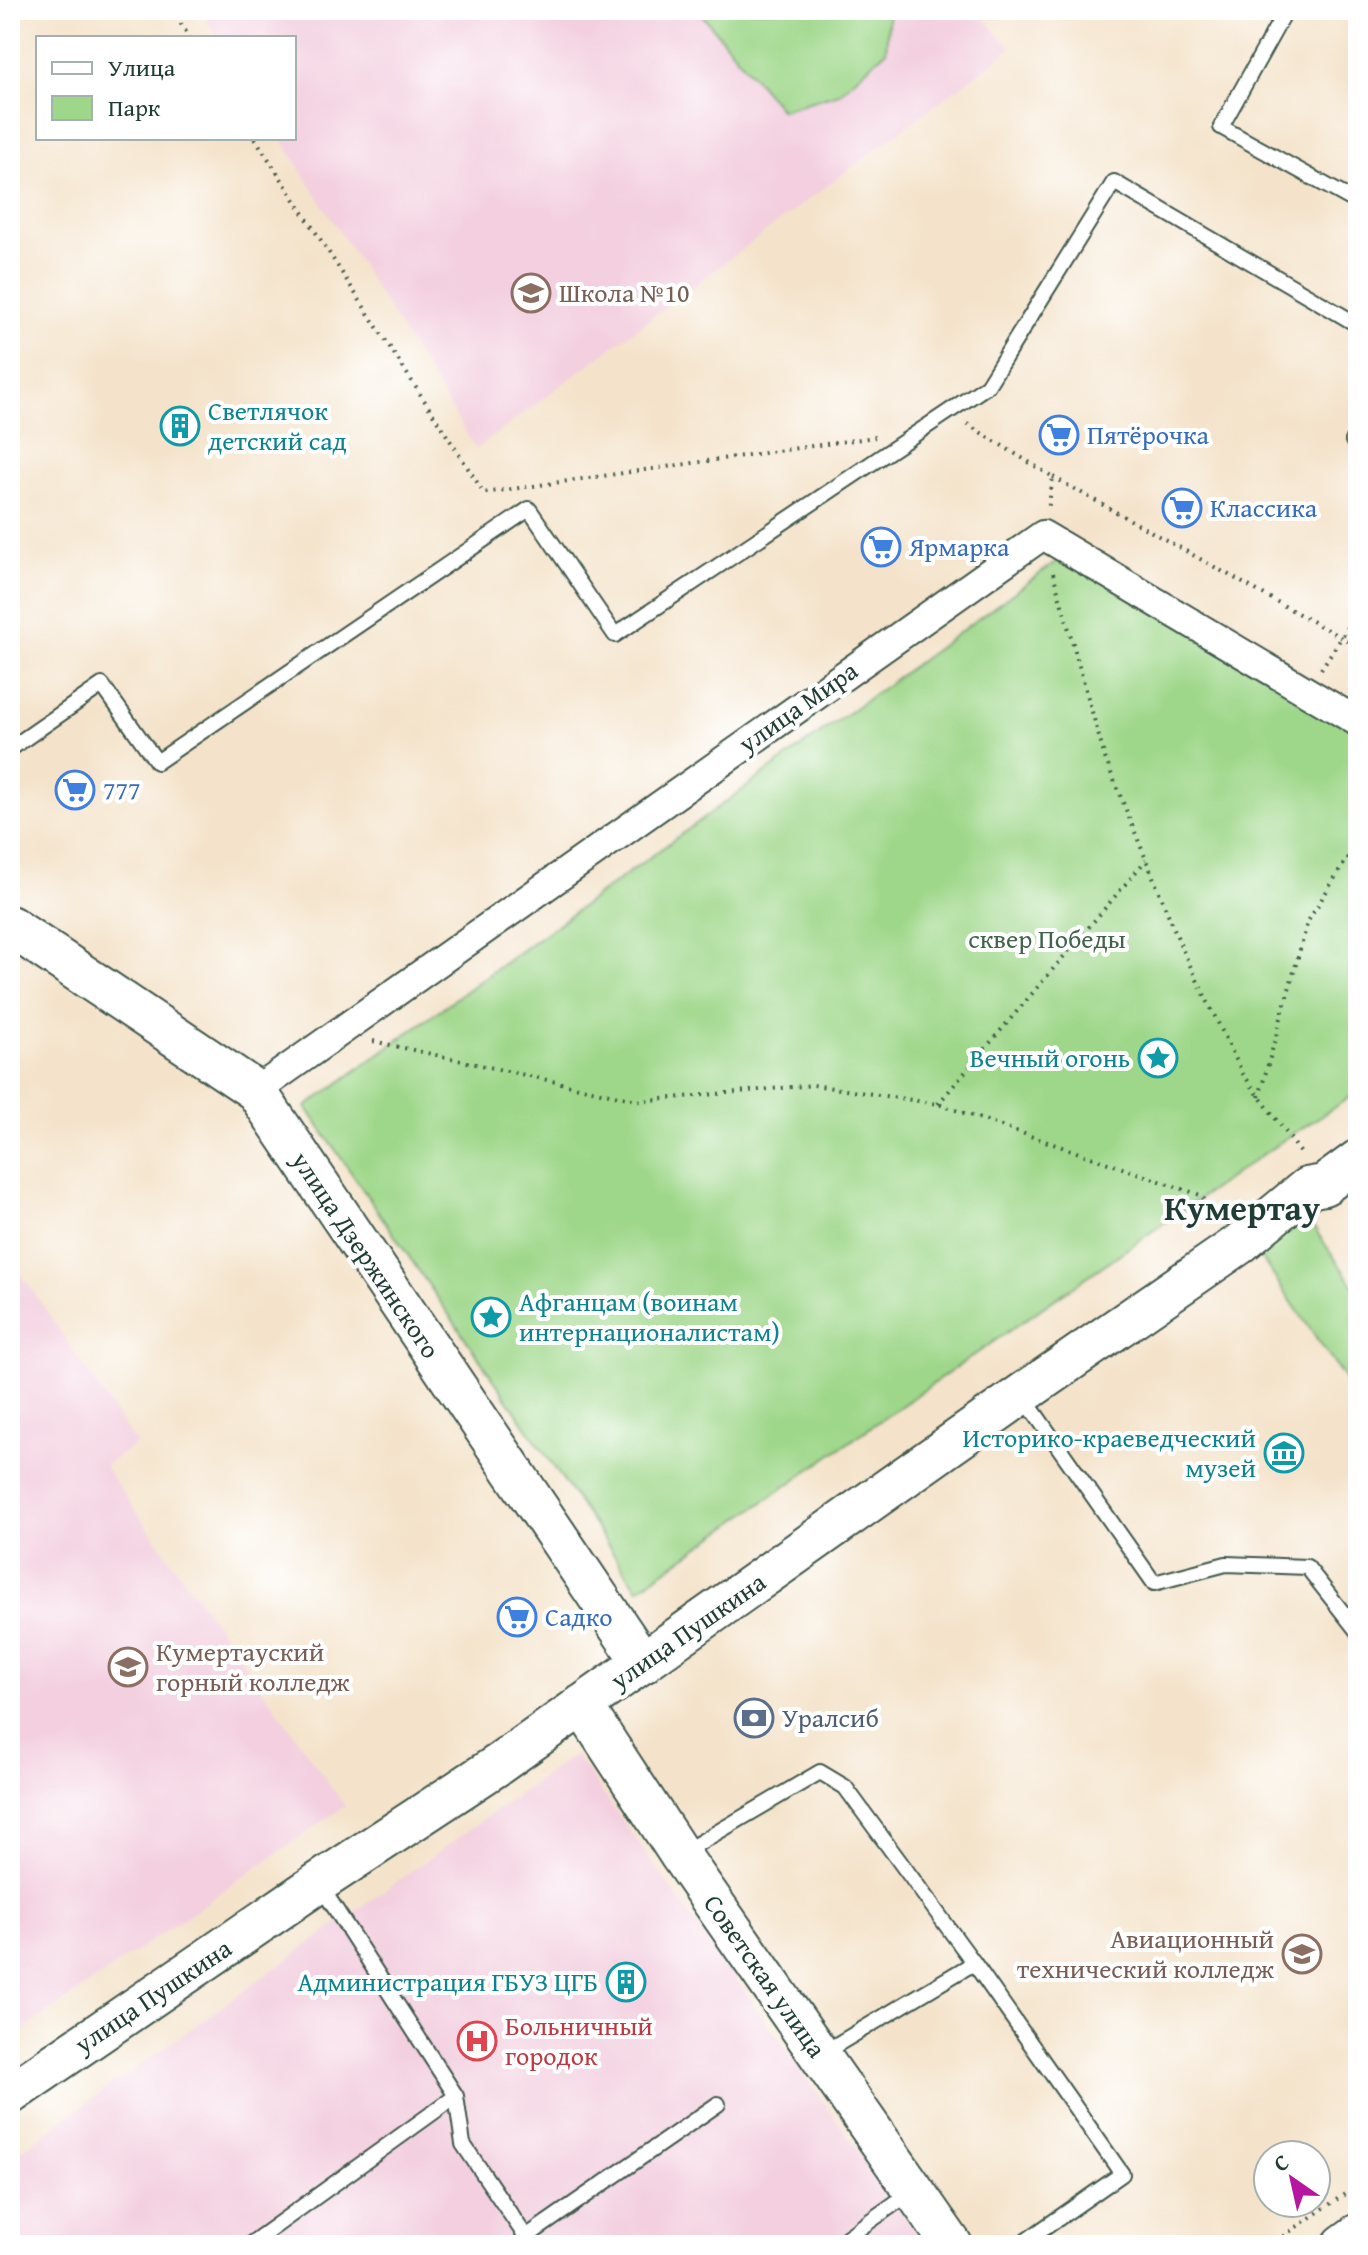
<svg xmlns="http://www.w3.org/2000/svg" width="1368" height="2255" viewBox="0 0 1368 2255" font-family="'Gentium Book Plus',serif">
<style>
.built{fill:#f3cfdf}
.green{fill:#9ed789;stroke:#5e8a5e;stroke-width:2}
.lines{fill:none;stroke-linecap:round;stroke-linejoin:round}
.lane-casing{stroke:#3f564a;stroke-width:18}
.street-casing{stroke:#3f564a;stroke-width:32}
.secondary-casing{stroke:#3f564a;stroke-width:44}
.path{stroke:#3f564a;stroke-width:4;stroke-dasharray:2 6;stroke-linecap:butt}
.lane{stroke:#fff;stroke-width:14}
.street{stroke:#fff;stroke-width:28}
.secondary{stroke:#fff;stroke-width:40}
.labels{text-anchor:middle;stroke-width:8;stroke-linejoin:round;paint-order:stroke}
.education-label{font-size:26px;fill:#785e54;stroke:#fff;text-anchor:start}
.culture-label{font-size:26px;fill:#0d838f;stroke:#fff;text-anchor:end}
.shop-label{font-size:26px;fill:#366cbe;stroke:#fff;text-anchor:start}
.street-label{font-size:26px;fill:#1f3d34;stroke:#fff}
.park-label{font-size:26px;fill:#3f6449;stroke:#fff}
.service-label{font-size:26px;fill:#4e5e75;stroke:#fff;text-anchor:start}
.health-label{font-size:26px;fill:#be3a42;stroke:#fff;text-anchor:start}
.district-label{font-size:34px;font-weight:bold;fill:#1f3d34;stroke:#fff}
</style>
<rect width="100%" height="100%" fill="#fff"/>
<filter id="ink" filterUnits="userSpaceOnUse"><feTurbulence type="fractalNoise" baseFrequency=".0125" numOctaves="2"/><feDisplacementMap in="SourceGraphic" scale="16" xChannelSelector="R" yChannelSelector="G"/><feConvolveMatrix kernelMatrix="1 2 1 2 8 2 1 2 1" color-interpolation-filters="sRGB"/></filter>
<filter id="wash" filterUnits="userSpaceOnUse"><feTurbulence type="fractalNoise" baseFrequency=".006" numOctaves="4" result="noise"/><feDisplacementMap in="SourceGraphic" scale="32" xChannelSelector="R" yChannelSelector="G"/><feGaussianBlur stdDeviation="1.8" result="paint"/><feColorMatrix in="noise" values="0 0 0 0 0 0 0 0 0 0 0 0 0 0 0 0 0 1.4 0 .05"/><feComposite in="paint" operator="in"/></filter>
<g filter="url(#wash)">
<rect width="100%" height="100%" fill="#f4e3ca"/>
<path class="built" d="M200 10H977L1011 48 476 449 281 138H294V38H218Z
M10 1257 136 1444 104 1466 345 1806 10 2039Z
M575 1754 926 2245H18L10 2234V2158Z"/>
<path class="green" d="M698 10H889L886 51 839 93 781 110Z
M1067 554 1358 726V1092L1285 1139 638 1589 306 1107Z
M1305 1215 1358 1292V1398L1255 1249Z"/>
</g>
<g filter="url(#ink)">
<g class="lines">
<defs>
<path id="lane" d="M1286 10 1221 127 1358 203
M1358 432 1353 441 1358 444
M10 749 102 685 157 762 529 509 615 635 987 386 1114 182 1358 325
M1022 1395 1154 1583 1226 1564 1307 1567 1358 1632
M682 1853 820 1772 845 1787 974 1963
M320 1885 456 2096 463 2144 526 2237 524 2245
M821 2054 974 1963 1122 2174 1020 2245
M526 2237 718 2104
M249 2245 456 2096
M836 2245 911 2192"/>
<path id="street" d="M256 1091 1043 535 1358 722"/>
<path id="secondary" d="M10 926 256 1091 643 1663
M582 1705 680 1855 952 2245
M10 2094 318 1883 499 1764 1022 1394 1238 1245 1307 1188 1324 1185 1358 1160
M1343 2245 1358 2234"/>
</defs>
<use href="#lane" class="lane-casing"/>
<use href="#street" class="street-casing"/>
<use href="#secondary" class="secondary-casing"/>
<path class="path" d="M172 10 190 38
M255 138 484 493 875 437
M967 424 1053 477 1048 510
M1053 477 1358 647
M1053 573 1105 758 1183 951 1243 1074 1303 1156
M1321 669 1358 612
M373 1041 641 1101 813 1085 938 1104 1203 1196 1210 1224
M1259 1097 1308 921 1358 841
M938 1104 1146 860
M1309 2203 1316 2213
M1270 2245 1358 2185"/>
<use href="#lane" class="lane"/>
<use href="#street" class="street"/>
<use href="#secondary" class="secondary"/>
</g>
</g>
<defs>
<symbol id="school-ring" viewBox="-11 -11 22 22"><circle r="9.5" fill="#fff" stroke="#8d6e63" stroke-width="1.5"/><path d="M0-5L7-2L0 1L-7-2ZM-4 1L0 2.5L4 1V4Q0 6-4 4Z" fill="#8d6e63"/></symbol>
<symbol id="building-ring" viewBox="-11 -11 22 22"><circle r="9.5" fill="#fff" stroke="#0f9aa8" stroke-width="1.5"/><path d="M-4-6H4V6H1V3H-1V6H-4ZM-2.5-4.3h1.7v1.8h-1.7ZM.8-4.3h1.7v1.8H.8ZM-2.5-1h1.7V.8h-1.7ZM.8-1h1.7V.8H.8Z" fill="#0f9aa8"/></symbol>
<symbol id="supermarket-ring" viewBox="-11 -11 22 22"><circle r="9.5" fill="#fff" stroke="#3f7fe0" stroke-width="1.5"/><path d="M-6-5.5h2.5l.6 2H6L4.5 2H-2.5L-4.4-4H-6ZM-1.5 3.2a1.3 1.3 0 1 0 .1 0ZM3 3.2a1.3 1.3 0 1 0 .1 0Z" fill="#3f7fe0"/></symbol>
<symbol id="sight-ring" viewBox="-11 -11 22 22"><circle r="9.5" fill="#fff" stroke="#0f9aa8" stroke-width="1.5"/><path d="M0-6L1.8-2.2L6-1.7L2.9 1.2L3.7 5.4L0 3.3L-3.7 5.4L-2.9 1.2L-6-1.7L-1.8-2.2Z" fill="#0f9aa8"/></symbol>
<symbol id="museum-ring" viewBox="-11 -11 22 22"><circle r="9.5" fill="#fff" stroke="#0f9aa8" stroke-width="1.5"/><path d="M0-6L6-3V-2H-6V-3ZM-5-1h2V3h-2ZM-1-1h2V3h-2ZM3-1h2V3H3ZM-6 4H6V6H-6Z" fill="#0f9aa8"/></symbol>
<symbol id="university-ring" viewBox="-11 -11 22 22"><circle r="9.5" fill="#fff" stroke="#8d6e63" stroke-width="1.5"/><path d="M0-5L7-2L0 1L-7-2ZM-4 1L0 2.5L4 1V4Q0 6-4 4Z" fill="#8d6e63"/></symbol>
<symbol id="bank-ring" viewBox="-11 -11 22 22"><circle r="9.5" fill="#fff" stroke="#5c6f8a" stroke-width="1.5"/><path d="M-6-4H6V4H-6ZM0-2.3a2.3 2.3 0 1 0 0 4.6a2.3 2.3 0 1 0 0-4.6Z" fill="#5c6f8a"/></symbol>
<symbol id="hospital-ring" viewBox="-11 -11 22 22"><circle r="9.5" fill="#fff" stroke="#e0444e" stroke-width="1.5"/><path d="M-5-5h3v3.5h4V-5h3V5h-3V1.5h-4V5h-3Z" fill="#e0444e"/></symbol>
</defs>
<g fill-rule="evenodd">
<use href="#school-ring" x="509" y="271" width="44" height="44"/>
<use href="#building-ring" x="158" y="404" width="44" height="44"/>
<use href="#supermarket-ring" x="1037" y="413" width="44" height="44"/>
<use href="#supermarket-ring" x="1160" y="486" width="44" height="44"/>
<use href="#supermarket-ring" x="859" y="525" width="44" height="44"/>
<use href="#supermarket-ring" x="53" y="768" width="44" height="44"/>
<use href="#sight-ring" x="1136" y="1036" width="44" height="44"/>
<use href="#sight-ring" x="469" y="1295" width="44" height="44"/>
<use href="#museum-ring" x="1262" y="1431" width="44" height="44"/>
<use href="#supermarket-ring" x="495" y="1595" width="44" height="44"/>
<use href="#university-ring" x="106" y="1645" width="44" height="44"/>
<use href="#bank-ring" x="732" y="1696" width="44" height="44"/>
<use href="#university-ring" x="1280" y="1932" width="44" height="44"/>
<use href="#building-ring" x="604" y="1960" width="44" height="44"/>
<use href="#hospital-ring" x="455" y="2019" width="44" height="44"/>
</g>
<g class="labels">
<g class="education-label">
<text x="559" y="302">Школа №10</text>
<text x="156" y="1661">Кумертауский<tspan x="156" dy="30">горный колледж</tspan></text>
<text x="1274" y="1948" text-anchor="end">Авиационный<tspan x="1274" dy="30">технический колледж</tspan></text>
</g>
<g class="culture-label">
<text x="208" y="420" text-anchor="start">Светлячок<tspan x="208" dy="30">детский сад</tspan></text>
<text x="1130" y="1067">Вечный огонь</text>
<text x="519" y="1311" text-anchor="start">Афганцам (воинам<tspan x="519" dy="30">интернационалистам)</tspan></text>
<text x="1256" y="1447">Историко-краеведческий<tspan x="1256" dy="30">музей</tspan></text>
<text x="598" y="1991">Администрация ГБУЗ ЦГБ</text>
</g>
<g class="shop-label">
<text x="1087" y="444">Пятёрочка</text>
<text x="1210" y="517">Классика</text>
<text x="909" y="556">Ярмарка</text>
<text x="103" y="799">777</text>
<text x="545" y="1626">Садко</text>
</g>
<g class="street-label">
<text transform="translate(798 707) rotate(-35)" y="9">улица Мира</text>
<text transform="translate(366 1255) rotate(56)" y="9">улица Дзержинского</text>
<text transform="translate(688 1631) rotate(-35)" y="9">улица Пушкина</text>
<text transform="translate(765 1976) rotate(55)" y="9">Советская улица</text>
<text transform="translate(153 1996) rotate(-34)" y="9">улица Пушкина</text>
</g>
<g class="park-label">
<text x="1047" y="948">сквер Победы</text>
</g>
<g class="service-label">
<text x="782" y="1727">Уралсиб</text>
</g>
<g class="health-label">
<text x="505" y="2035">Больничный<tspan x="505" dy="30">городок</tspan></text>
</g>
<g class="district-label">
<text x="1242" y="1220">Кумертау</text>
</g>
</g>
<rect width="1368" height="2255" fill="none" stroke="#fff" stroke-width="40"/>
<rect x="36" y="36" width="260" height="104" fill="#ffffff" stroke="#a5b1ae" stroke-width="2"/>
<rect x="52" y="62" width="40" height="12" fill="#ffffff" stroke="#a5b1ae" stroke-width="2"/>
<text x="108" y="76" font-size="24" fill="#1f3d34">Улица</text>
<rect x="52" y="96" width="40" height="24" fill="#9ed789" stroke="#a5b1ae" stroke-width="2"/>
<text x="108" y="116" font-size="24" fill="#1f3d34">Парк</text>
<g transform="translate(1292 2179) rotate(326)"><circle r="38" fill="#ffffff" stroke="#a5b1ae" stroke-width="2"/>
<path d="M0-6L14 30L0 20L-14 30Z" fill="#b5179e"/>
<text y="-12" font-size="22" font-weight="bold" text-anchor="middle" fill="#1f3d34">С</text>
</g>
</svg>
